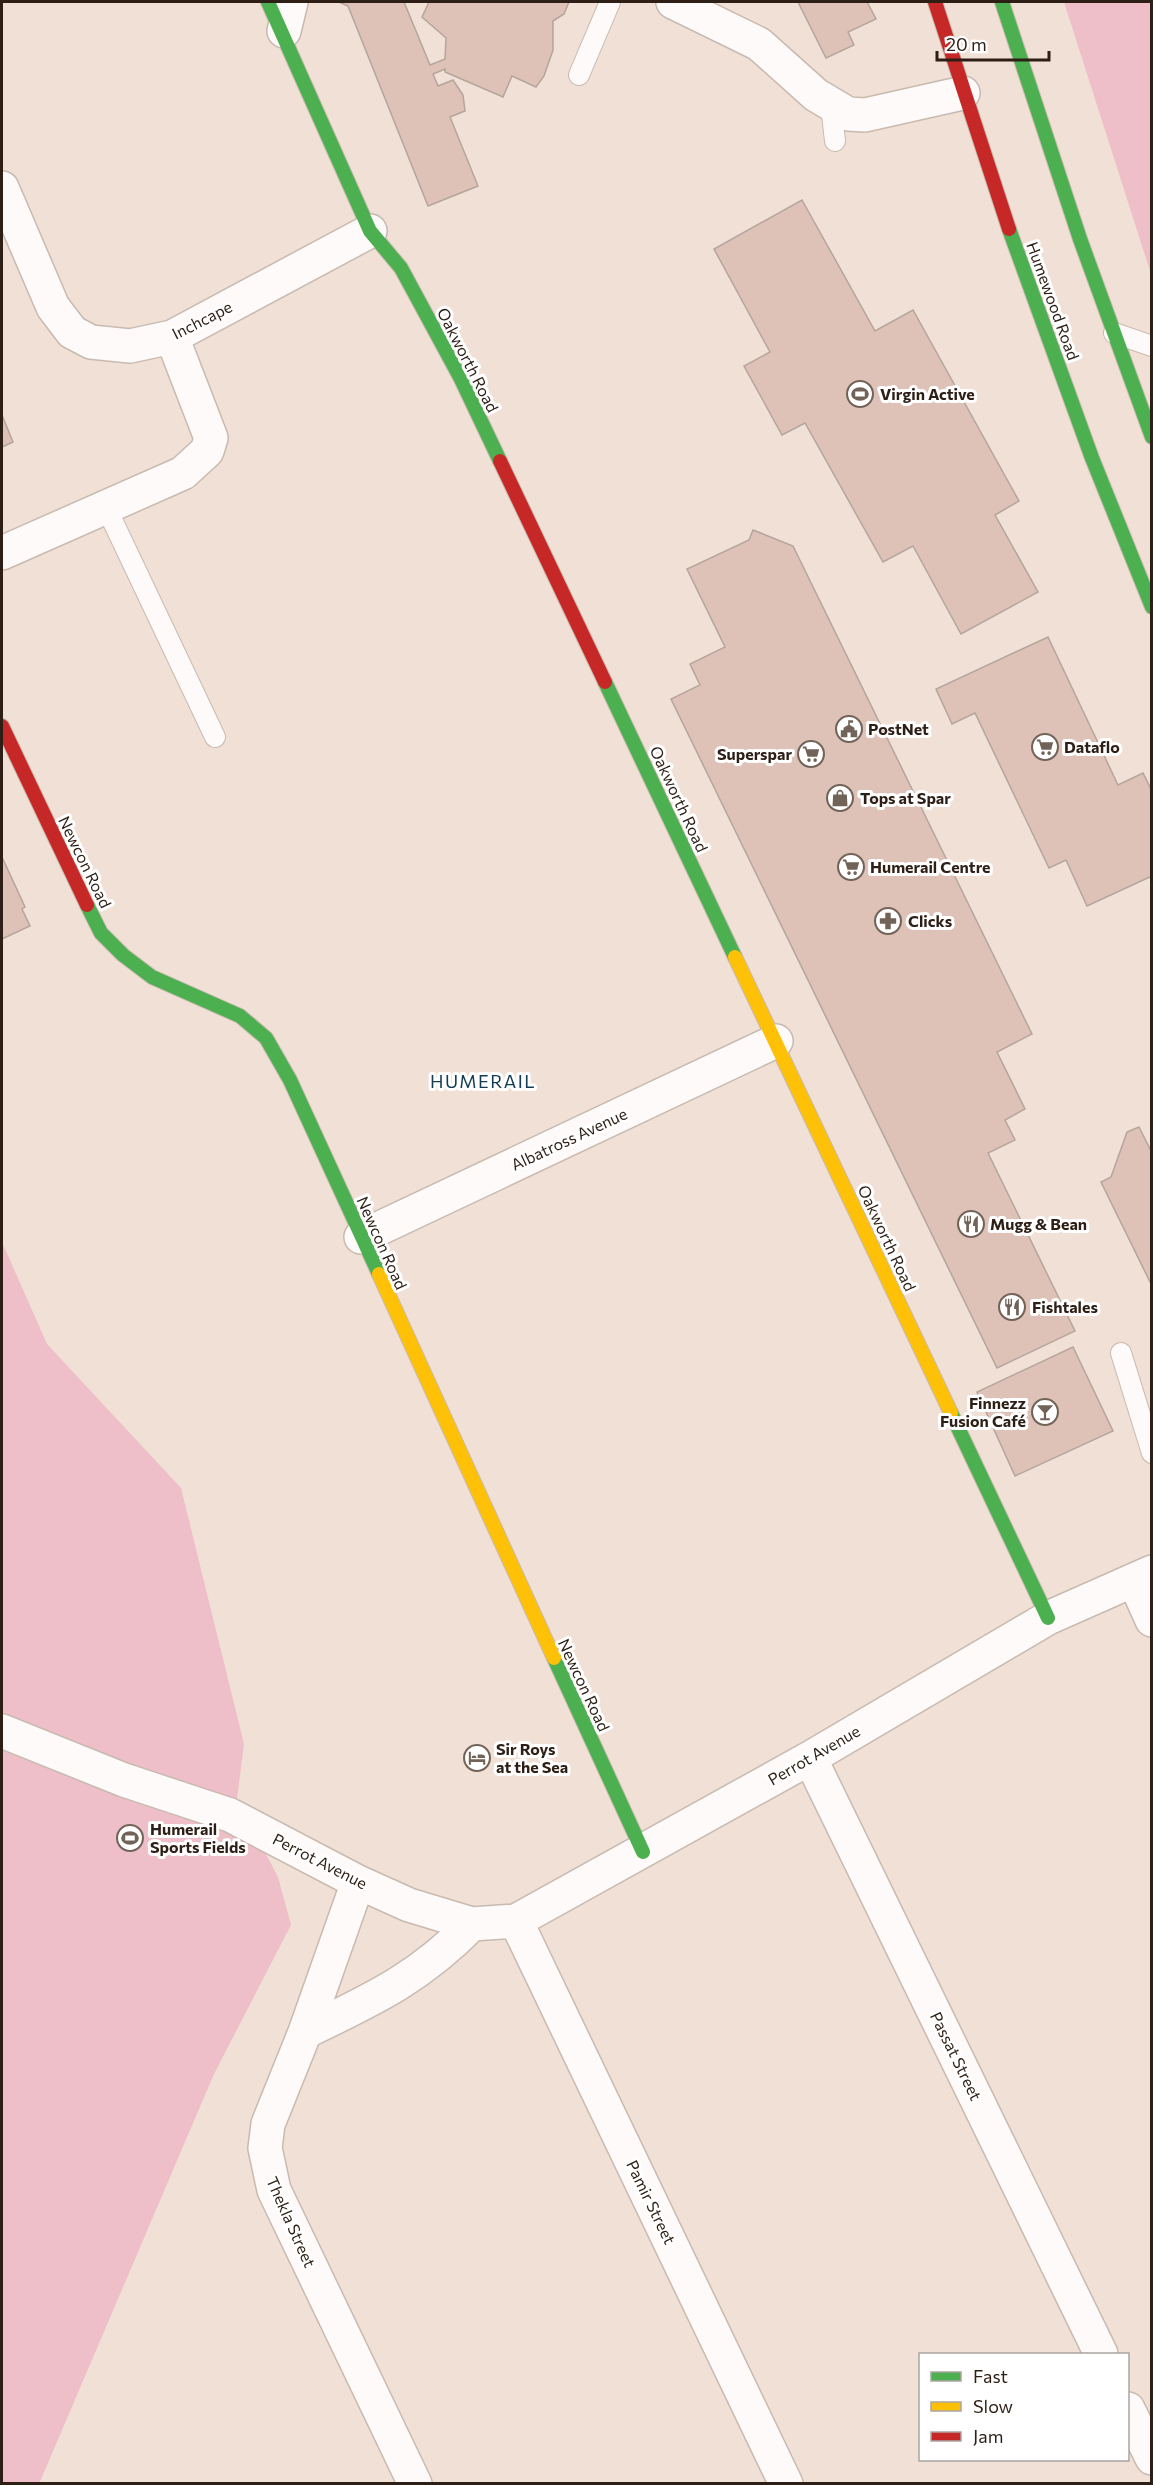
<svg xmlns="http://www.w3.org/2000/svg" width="1153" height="2485" viewBox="0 0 1153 2485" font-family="Commissioner,sans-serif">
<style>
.green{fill:#eebfc8}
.building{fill:#dec2b8;stroke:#b4a59d;stroke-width:1.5}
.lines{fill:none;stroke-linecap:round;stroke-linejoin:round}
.lane-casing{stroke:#c8bab0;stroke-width:22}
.street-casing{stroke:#c8bab0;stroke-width:36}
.fast-casing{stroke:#c8bab0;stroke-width:16}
.slow-casing{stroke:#c8bab0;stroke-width:16}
.jam-casing{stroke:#c8bab0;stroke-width:16}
.lane{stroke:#fdfaf9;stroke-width:20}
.street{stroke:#fdfaf9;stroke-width:33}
.fast{stroke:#4caf50;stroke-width:14}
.slow{stroke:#ffc107;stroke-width:14}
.jam{stroke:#c62828;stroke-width:14}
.labels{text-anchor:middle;stroke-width:6;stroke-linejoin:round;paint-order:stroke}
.street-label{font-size:16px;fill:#2d1f15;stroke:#fff}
.poi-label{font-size:16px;font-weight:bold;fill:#2d1f15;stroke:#fff;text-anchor:start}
.neighbourhood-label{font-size:18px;letter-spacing:1.5px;fill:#123c52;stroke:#fff}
</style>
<rect width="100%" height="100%" fill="#f1e0d5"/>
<path class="green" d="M1064 2H1151V274Z
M2 1242 47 1344 181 1488 244 1744 237 1799 278 1877 291 1925 214 2074 39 2484 2 2483Z"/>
<path class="building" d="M339 2H404L430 65 445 59 446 38 422 17 429 2H569L564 14 553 21V50L544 76 536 87 512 76 503 97 445 72V69L433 74 438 86 453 80 463 95 465 111 450 117 478 186 428 206 348 6Z
M798 2H867L876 19 848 32 854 45 826 58Z
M802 200 875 331 913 310 1019 501 995 515 1038 592 961 634 913 546 883 562 805 423 782 435 744 366 770 352 714 249Z
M2 415 13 442 2 447Z
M753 530 793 546 1032 1034 997 1052 1025 1109 1005 1120 1015 1140 988 1153 1075 1331 997 1368 671 699 700 685 690 664 725 647 687 569 749 540Z
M1048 637 1118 785 1143 773 1152 791V876L1087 906 1066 860 1049 868 975 713 952 724 936 689Z
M2 857 25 907 22 909 30 926 2 939Z
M1139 1127 1152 1153V1286L1101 1182 1111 1177 1127 1132Z
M1073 1347 1113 1431 1015 1476 977 1392Z"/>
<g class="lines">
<defs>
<path id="lane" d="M579 75 610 2
M831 106 835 141
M1114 333 1152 346
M106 507 215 737
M1121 1353 1152 1453"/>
<path id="street" d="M673 2 759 44 816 95 848 114 865 115 963 93
M284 31 291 2
M2 188 53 307 72 332 91 342 130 346 172 337 370 231
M2 553 183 473 207 451 211 438 172 337
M361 1237 776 1041
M1134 1580 1152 1620
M2 1731 124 1780 230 1815 358 1882 409 1905 472 1924 516 1921 810 1758 1048 1618 1152 1572
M810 1758 1101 2354
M358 1882 305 2032 268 2124 265 2148 274 2190 415 2484
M516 1921 786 2484
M305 2032C373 1999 418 1979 472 1924
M1128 2409 1152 2458"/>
<path id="fast" d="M268 2 370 231 401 268 461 379 500 461
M1002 2 1080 239 1152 437
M1009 229 1092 458 1152 607
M605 682 735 957
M87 905 101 933 123 955 152 977 240 1016 266 1038 290 1080 379 1274
M951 1413 1048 1618
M554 1658 643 1852"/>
<path id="slow" d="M735 957 951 1413
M379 1274 554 1658"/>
<path id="jam" d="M935 2 1009 229
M500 461 605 682
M2 726 87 905"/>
</defs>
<use href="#lane" class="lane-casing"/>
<use href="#street" class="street-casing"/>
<use href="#fast" class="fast-casing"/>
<use href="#slow" class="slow-casing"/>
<use href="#jam" class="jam-casing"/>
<use href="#lane" class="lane"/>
<use href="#street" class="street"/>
<use href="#fast" class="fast"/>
<use href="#slow" class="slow"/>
<use href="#jam" class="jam"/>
</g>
<defs>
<symbol id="stadium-ring" viewBox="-11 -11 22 22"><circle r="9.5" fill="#fff" stroke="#726358" stroke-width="1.5"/><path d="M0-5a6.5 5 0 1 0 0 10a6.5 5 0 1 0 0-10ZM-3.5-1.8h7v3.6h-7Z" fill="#726358"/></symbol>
<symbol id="civic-ring" viewBox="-11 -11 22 22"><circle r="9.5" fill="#fff" stroke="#726358" stroke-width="1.5"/><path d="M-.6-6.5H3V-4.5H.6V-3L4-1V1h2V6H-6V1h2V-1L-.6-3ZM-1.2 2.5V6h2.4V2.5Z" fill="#726358"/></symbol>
<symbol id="supermarket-ring" viewBox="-11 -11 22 22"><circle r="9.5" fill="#fff" stroke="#726358" stroke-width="1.5"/><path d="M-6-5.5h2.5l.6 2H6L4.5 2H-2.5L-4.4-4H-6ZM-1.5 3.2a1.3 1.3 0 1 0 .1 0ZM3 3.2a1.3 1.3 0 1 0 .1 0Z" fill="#726358"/></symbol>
<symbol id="shop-ring" viewBox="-11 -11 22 22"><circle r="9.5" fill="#fff" stroke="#726358" stroke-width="1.5"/><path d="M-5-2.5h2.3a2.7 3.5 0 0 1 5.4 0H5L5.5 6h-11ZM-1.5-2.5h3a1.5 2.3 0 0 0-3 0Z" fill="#726358"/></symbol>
<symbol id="pharmacy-ring" viewBox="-11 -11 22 22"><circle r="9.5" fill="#fff" stroke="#726358" stroke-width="1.5"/><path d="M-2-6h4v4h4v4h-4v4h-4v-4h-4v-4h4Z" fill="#726358"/></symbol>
<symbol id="restaurant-ring" viewBox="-11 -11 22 22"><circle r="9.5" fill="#fff" stroke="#726358" stroke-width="1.5"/><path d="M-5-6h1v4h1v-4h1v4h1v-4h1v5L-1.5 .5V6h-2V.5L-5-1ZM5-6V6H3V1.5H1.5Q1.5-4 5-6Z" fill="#726358"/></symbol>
<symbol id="bar-ring" viewBox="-11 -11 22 22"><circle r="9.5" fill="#fff" stroke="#726358" stroke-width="1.5"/><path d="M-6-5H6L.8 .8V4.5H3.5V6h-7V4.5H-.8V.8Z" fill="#726358"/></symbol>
<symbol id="hotel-ring" viewBox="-11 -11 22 22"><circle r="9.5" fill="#fff" stroke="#726358" stroke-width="1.5"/><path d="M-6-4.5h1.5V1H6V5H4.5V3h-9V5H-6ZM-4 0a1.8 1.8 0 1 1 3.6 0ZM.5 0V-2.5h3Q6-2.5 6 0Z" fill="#726358"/></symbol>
</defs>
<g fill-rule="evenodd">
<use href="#stadium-ring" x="845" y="379" width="30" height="30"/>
<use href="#civic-ring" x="834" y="714" width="30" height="30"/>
<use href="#supermarket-ring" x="1030" y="732" width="30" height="30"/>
<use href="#supermarket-ring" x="796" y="739" width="30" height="30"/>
<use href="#shop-ring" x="825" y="783" width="30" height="30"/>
<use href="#supermarket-ring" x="836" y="852" width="30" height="30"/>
<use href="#pharmacy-ring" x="873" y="906" width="30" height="30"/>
<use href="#restaurant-ring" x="956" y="1209" width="30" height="30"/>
<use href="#restaurant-ring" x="997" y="1292" width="30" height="30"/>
<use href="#bar-ring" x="1030" y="1397" width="30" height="30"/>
<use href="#hotel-ring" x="462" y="1743" width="30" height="30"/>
<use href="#stadium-ring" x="115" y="1823" width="30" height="30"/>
</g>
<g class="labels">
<g class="street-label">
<text transform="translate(1053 301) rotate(70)" y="6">Humewood Road</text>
<text transform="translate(202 320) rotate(-27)" y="6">Inchcape</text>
<text transform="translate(468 360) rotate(63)" y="6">Oakworth Road</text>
<text transform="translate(679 799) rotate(65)" y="6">Oakworth Road</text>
<text transform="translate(85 862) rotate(64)" y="6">Newcon Road</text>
<text transform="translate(569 1139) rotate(-25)" y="6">Albatross Avenue</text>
<text transform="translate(887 1238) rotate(65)" y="6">Oakworth Road</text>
<text transform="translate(382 1243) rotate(66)" y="6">Newcon Road</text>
<text transform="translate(584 1685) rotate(65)" y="6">Newcon Road</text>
<text transform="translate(814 1755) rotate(-30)" y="6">Perrot Avenue</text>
<text transform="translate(320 1861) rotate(27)" y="6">Perrot Avenue</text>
<text transform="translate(956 2056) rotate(64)" y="6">Passat Street</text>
<text transform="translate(651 2202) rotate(64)" y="6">Pamir Street</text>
<text transform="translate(291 2222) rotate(66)" y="6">Thekla Street</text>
</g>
<g class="poi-label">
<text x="880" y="400">Virgin Active</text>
<text x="868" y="735">PostNet</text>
<text x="1064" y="753">Dataflo</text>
<text x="792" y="760" text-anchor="end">Superspar</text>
<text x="860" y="804">Tops at Spar</text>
<text x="870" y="873">Humerail Centre</text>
<text x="908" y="927">Clicks</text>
<text x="990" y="1230">Mugg &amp; Bean</text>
<text x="1032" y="1313">Fishtales</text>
<text x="1026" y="1409" text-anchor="end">Finnezz<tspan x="1026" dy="18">Fusion Café</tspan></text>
<text x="496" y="1755">Sir Roys<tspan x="496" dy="18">at the Sea</tspan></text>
<text x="150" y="1835">Humerail<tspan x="150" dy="18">Sports Fields</tspan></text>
</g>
<g class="neighbourhood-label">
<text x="483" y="1088">HUMERAIL</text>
</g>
</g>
<rect width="1153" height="2485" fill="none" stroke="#2d1f15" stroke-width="6"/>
<rect x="919" y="2353" width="210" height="108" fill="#ffffff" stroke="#aba5a1" stroke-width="1.5"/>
<rect x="931" y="2372" width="30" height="9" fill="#4caf50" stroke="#aba5a1" stroke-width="1.5"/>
<text x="973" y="2383" font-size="18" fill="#2d1f15">Fast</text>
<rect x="931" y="2402" width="30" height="9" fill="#ffc107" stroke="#aba5a1" stroke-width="1.5"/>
<text x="973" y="2413" font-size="18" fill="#2d1f15">Slow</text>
<rect x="931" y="2432" width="30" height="9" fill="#c62828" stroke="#aba5a1" stroke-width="1.5"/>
<text x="973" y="2443" font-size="18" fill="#2d1f15">Jam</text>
<path d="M937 51v9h112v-9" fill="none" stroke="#2d1f15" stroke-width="3"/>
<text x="946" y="51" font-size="18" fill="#2d1f15" stroke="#ffffff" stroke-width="4.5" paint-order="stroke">20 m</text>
</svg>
